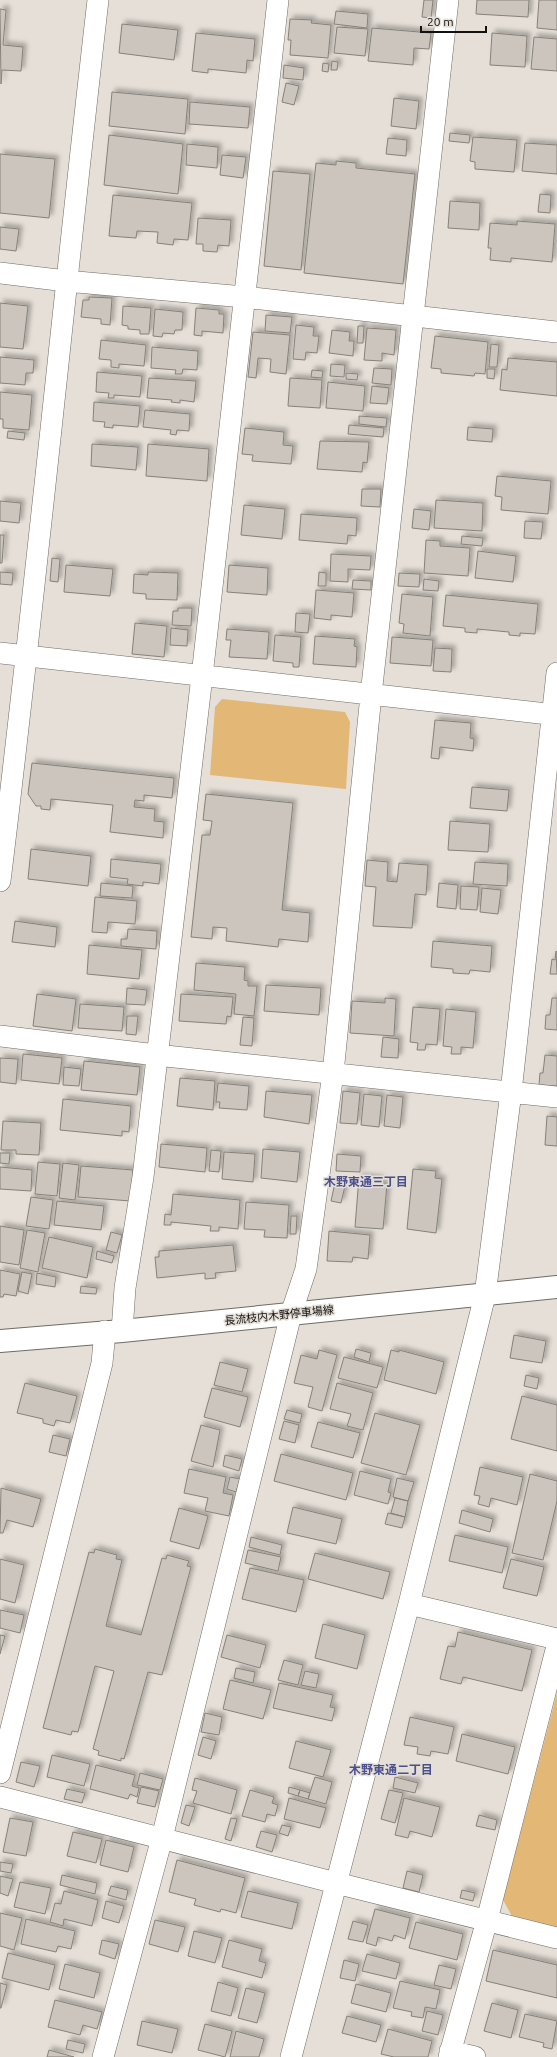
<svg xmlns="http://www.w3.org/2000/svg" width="557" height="2057" viewBox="0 0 557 2057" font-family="Ubuntu,'Noto Sans JP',sans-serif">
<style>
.green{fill:#e3b776}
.building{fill:#cbc5bd;stroke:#868179;filter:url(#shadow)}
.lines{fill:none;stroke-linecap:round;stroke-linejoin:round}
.minor-casing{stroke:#706b64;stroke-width:22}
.secondary-casing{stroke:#706b64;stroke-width:24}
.minor{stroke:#fff;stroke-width:21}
.secondary{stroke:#fff;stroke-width:22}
.labels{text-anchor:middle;stroke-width:3;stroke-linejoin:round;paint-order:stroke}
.street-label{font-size:11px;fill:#13110f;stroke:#e5dfd7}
.neighbourhood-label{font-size:12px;font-weight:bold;fill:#4b508d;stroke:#e5dfd7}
</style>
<defs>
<filter id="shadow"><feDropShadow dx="3.5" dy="-3.5" stdDeviation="2" flood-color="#0004"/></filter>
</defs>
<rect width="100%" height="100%" fill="#e5dfd7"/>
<path class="green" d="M222 699 345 712 350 722 346 789 210 775 215 707Z
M557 1693V1928L512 1916 503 1900Z"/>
<path class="building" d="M424 0H433L431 18 422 17Z
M477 0H529L528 17 476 14Z
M539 0H557V30L537 28Z
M0 9 6 10 3 45 23 47 21 71 2 70 1 84Z
M336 11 368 14 367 28 334 24Z
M290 19 312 20 311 23 331 25 328 58 290 55 291 40H288Z
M122 24 178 30 174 60 119 53Z
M337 27 368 29 365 56 334 53Z
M372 28 431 33 429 49 414 48 413 65 368 61Z
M196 33 255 39 253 61 247 60 246 73 208 69V73L192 71Z
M492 33 527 36 525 67 490 65Z
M534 37 557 39V71L531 69Z
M332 61 338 62 337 70H331Z
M323 63 329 64 328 72 322 71Z
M284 65 304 68 303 80 283 78Z
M286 83 299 86 294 105 282 102Z
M112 92 188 99 185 134 109 126Z
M394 98 419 101 416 129 391 126Z
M190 102 250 107 248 128 189 124Z
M450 133 470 135 469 143 449 141Z
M109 135 183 144 178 194 104 185Z
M473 137 517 140 514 172 475 169V162L470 161Z
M388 138 407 140 406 156 386 154Z
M525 143 557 145V174L522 171Z
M187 144 218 147 217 168 186 165Z
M0 154 55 159 49 218 0 213Z
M222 155 246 157 243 178 220 175Z
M336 161 356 163V168L415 174 403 284 304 273 316 163 336 165Z
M273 171 310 174 301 270 264 266Z
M540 194 551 195 550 213 538 212Z
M113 195 192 203 188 240 174 239 173 245 157 243 158 232 137 231 136 238 109 236Z
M450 201 480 203 479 230 448 228Z
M198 218 231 220 229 246 218 245 217 252 203 251V244H196Z
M517 221 555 224 552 262 511 258V262L490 260 491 248H488L490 223 517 225Z
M0 227 19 229 16 251 0 249Z
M89 297 112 298 110 325 101 324V319L81 317 83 300H89Z
M0 303 28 306 23 349 0 347Z
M123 306 151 308 149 334H140V330L128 329V326L122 325Z
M196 308 219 310V314H224L223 333 202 331V336L194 335Z
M155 309 183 312 182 330H175L174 334 163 333 162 337 153 336Z
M266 315 292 317 290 333 265 331Z
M296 325 314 327 313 336H319L317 353 306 352 305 360 293 359Z
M358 326H364L363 343H357Z
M367 328 396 330 394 355 382 353V361L364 360Z
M332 330 350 332 349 341H354L353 356 329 353Z
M253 332 290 335 286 374 270 372 271 359 258 358 256 378 248 377Z
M435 336 488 342 485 374 475 373 474 376 441 373V369L431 368Z
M101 340 146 345 144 366 119 364V368L111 367V360L99 359Z
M491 344 499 345 497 367H489Z
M152 347 198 351 197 370 183 369 182 374H175L176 370 151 368Z
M0 357 34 360 33 373H26L25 385 0 383Z
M508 358 557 362V396L500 390 502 369 507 370Z
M331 364 345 365 344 377 330 376Z
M374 368 392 369 391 385 372 383Z
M487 369H495L494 379 487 378Z
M312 370 323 371 322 378 311 377Z
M97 372 142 376 140 397 114 395V398H108L109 393 96 392Z
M346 373 358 374 357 380 346 379Z
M149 378 196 381 194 402 180 400V403L171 402 172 400 147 398Z
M290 378 322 380 320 408 288 406Z
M328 382 365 386 363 411 326 408Z
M372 386 389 388 387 404 370 403Z
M0 392 32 395 29 430 3 428V419H0Z
M94 402 140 406 138 427 113 425V428L104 427 105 422 93 421Z
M145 410 190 414 189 431 177 430 176 435 170 434 171 430 143 427Z
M359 416 387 418 386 427 359 424Z
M349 425 384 428 383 437 348 434Z
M468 427 493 429 492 442 467 440Z
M245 428 284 432 283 445 293 446 291 464 252 461 253 455 242 454Z
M8 431 25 433 24 440 7 438Z
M320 441 369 442 367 463 363 462 362 472 317 469Z
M92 444 138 447 136 470 91 466Z
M148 444 209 449 207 481 146 476Z
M497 476 551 481 548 514 501 510 502 497 495 496Z
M362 489H381L380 507 361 506Z
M436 500 483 503 482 531 434 528Z
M0 501 21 503 19 523 0 521Z
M244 505 285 509 282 539 241 535Z
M414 509 431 511 429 530 412 528Z
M301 514 357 518 356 536 348 535 347 544 299 540Z
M525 521 543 522 541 539 524 538Z
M0 535H4L2 563H0Z
M462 536 483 538 482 546 461 544Z
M426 540 440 541V546L470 548 468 576 424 573Z
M478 551 516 556 513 582 475 578Z
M331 554 371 556 370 570 348 569V582L330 581Z
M52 558 60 559 58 582 50 581Z
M66 565 113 569 110 596 64 592Z
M229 565 268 568 267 595 227 592Z
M0 572 13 573 12 585 0 584Z
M148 572 178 573 177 600 146 599V594L133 593 134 574 148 575Z
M319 572 326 573V586H318Z
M399 573 420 574 419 587 398 586Z
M424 579 439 581 438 591 423 590Z
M353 580 371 581V590L352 589Z
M316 590 354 593 352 617 331 615V620L314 618Z
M402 594 433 597 430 636 403 633 404 624 399 623Z
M446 595 538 604 535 634 520 633V636L509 635V632L477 629V633L465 632V628L443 626Z
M178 608H192L191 626 172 625 173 611H178Z
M296 613 310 614 308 633 295 632Z
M135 623 167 626 164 657 132 654Z
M171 628 188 630 187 646 170 645Z
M227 629 269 632 267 659 229 657 231 640H226Z
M275 635 301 637 299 667H293V663L273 661Z
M315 636 355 639 354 646 357 647 356 667 313 664Z
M392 637 433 640 431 666 390 663Z
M435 648 452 649 451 672 433 671Z
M435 720 471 723 470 738 474 739 473 751 440 747 439 759 431 758Z
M32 763 174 778 172 798 144 795V801L135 800 134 807 155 809 154 821 164 822 163 838 110 832 113 805 51 799 50 810 41 809V806H36L28 794Z
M472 787 509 790 507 811 470 808Z
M206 794 293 803 282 910 310 913 308 942 279 939 278 947 226 941 227 928 213 927 212 939 191 937 202 835H210L212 821 203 820Z
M450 821 490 824 488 852 448 850Z
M31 849 91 856 88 886 28 879Z
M111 859 161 864 159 884 143 882V886L127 884 128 879 110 877Z
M367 860 388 862 387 881 397 882 399 863 428 865 426 895 415 894 412 928 373 926 376 887 365 886Z
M475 862 508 864 507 886 473 884Z
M101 883 133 886 132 898 100 896Z
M439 883 458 885 456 909 437 907Z
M461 886 479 887 477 910 460 909Z
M482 888 501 890 498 914 480 912Z
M95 897 137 901 135 924 108 922 107 933 92 932Z
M15 921 57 927 55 947 12 942Z
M128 929 157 931 156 949 121 946V939H127Z
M433 941 492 946 490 972 470 970 469 974 453 973V969L431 967Z
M89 945 142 950 139 979 87 974Z
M556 951 557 974H550L552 959 555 960Z
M196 963 245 967 244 980 248 981V986H257L254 1016 234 1014 236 994 194 990Z
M266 985 321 988 319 1015 264 1011Z
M127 988 147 990 145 1005 126 1004Z
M37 994 76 999 72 1031 33 1026Z
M181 994 233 997 231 1017 227 1016 226 1024 179 1021Z
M385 998 396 999 394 1036 350 1033 352 1001 385 1003Z
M552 998H557V1030L545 1029 546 1015H550Z
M80 1004 124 1007 122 1031 78 1028Z
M413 1007 440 1009 437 1045 426 1044 425 1050H417L418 1043 410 1042Z
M446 1009 476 1012 473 1048 461 1047V1054H451L452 1047 443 1046Z
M127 1016H138L136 1035 126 1034Z
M243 1017 254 1018 252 1046 240 1045Z
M383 1037 399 1039 398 1058 381 1057Z
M23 1054 62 1058 59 1084 21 1080Z
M545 1055 557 1056V1086L539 1085 540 1073H543Z
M0 1058 18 1059 16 1084 0 1082Z
M84 1061 140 1067 137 1095 81 1090Z
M64 1067 81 1069 79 1086 63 1085Z
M180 1078 215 1081 213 1110 177 1106Z
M218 1083 249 1086 247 1110 219 1108 220 1102H216Z
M266 1091 312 1095 309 1124 264 1117Z
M343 1091 360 1093 357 1124 340 1123Z
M364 1094 382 1096 379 1127 361 1125Z
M387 1095 403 1097 400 1128 384 1126Z
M63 1099 131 1106 129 1132 122 1131V1136L60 1130Z
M547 1116 557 1117V1146L545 1145Z
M3 1121 41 1123 39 1155 16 1154V1150H1Z
M161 1144 207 1148 205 1172 159 1167Z
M263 1149 300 1152 297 1182 261 1178Z
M211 1150 221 1151 219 1172 209 1171Z
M224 1152 255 1154 253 1182 222 1179Z
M0 1153H10L9 1164 0 1163Z
M337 1154 361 1156 360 1172 336 1171Z
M38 1162 60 1164 57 1196 35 1194Z
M63 1163 79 1165 75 1200 59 1198Z
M81 1166 133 1170 131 1201 78 1197Z
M0 1167 32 1170 31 1191 0 1189Z
M413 1169 436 1171 435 1178 442 1179 436 1233 407 1229Z
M359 1177 380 1179V1184H387L383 1229 355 1227Z
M335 1183 345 1186 341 1203 331 1201Z
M173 1194 240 1200 238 1229 219 1227V1231H210L211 1226 171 1222V1225H164L165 1214 171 1215Z
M31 1197 53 1200 49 1229 26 1226Z
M57 1201 104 1206 101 1230 54 1225Z
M246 1202 289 1205 287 1238 264 1237 265 1230 244 1229Z
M291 1216H297L296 1234H290Z
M0 1226 24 1230 19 1265 0 1262Z
M27 1230 45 1233 38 1272 20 1268Z
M329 1231 370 1235 368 1259 353 1257 352 1262 327 1261Z
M111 1232 122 1235 117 1253 106 1250Z
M49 1237 93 1247 87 1278 42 1268Z
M233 1245 236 1271 215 1273 216 1278 205 1279V1273L157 1278 155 1257H159V1251Z
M97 1251 114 1256 112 1263 96 1259Z
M0 1270 20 1274 16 1296 4 1294 3 1297H0Z
M22 1272 32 1274 28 1294 18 1291Z
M37 1273 56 1277 55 1287 36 1284Z
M81 1286 97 1288 96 1294 80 1293Z
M514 1335 546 1341 542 1363 510 1358Z
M356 1349 371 1353 369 1362 354 1357Z
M319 1350 337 1355 322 1411 308 1407 313 1387 294 1383 301 1355 317 1359Z
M391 1350 399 1352V1350L444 1362 436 1394 384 1380Z
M344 1357 383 1367 377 1388 338 1378Z
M220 1362 248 1369 242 1392 214 1385Z
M526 1375 539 1378 537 1389 524 1386Z
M25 1383 77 1396 70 1423 56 1420 54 1426 43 1423V1419L17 1413Z
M337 1383 373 1393 363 1430 347 1426 351 1414 330 1409Z
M212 1388 248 1397 240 1427 204 1417Z
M522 1396 557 1405V1451L511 1439Z
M287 1410 302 1414 300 1423 284 1419Z
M375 1413 420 1425 406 1475 361 1463Z
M284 1421 299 1425 295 1443 279 1439Z
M318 1422 360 1433 353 1458 311 1447Z
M201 1425 220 1430 213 1467 191 1461Z
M53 1435 70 1439 66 1456 49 1452Z
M281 1454 353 1473 346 1500 274 1481Z
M225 1455 242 1459 239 1471 223 1466Z
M480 1467 523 1477 517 1505 491 1498 489 1507 478 1504 480 1496 474 1495Z
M189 1469 226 1477 223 1493 233 1495 229 1516 205 1511 208 1498 184 1493Z
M360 1471 391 1479 388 1492 391 1493 388 1504 354 1495Z
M530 1474 557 1481V1501L543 1560 512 1553Z
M230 1477 240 1479 236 1492 227 1489Z
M397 1478 414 1482 408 1501 393 1497Z
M1 1488 41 1499 33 1527 7 1520 3 1533H0Z
M395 1498 408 1501 405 1517 391 1513Z
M293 1507 342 1519 336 1544 287 1533Z
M179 1508 208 1516 199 1549 170 1541Z
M462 1510 493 1519 490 1532 459 1523Z
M388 1513 405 1517 402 1528 385 1524Z
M455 1535 508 1547 502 1573 449 1561Z
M251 1537 282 1545 280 1555 249 1547Z
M95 1549 117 1555 116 1559 122 1560 106 1626 141 1635 162 1558 166 1559 167 1555 189 1561 187 1566 191 1567 162 1675 148 1672 124 1759 121 1758V1761L98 1755 99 1751 93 1749 114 1671 95 1666 78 1732 72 1731 71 1735 43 1728 89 1552 94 1553Z
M248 1550 281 1557 278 1571 245 1563Z
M315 1553 390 1572 383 1599 308 1579Z
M0 1559 24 1565 15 1603 0 1599Z
M511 1559 544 1567 537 1596 503 1588Z
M250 1568 304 1580 296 1612 242 1599Z
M0 1610 24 1615 20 1633 0 1628Z
M323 1624 365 1635 357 1669 315 1658Z
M458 1632 532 1650 522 1691 463 1677 461 1684 440 1679 448 1646 455 1647Z
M0 1635 5 1636 0 1654Z
M227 1635 266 1645 260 1668 221 1657Z
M284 1660 303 1665 298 1685 278 1680Z
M236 1668 255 1672 253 1683 234 1678Z
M305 1671 319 1674 316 1688 301 1685Z
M230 1680 271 1690 263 1719 223 1709Z
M279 1683 333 1695 330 1707 335 1708 332 1721 273 1708Z
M205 1713 222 1717 219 1735 201 1732Z
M410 1717 454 1727 448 1754 431 1751 430 1756 417 1754 418 1747 404 1745Z
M462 1734 515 1747 508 1774 456 1761Z
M203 1737 216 1741 211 1759 198 1755Z
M296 1741 331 1750 323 1777 289 1768Z
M52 1755 90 1764 84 1786 47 1777Z
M21 1762 40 1766 34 1787 16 1782Z
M96 1765 135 1775 132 1786 139 1788 137 1797 130 1794 128 1799 90 1789Z
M140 1773 163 1779 160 1790 137 1785Z
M315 1777 332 1782 326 1804 308 1799Z
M395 1777 418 1783 415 1793 393 1788Z
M195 1778 237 1790 231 1814 193 1803 197 1791 192 1790Z
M141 1787 159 1791 155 1807 137 1803Z
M289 1787 300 1790 298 1796 288 1793Z
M67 1789 85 1793 82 1803 64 1799Z
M250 1790 274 1797 272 1803 278 1805 275 1816 267 1814 265 1822 242 1816Z
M300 1790 310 1793 308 1799 298 1796Z
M389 1790 403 1793 395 1823 381 1819Z
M289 1798 326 1808 320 1828 284 1819Z
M404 1798 440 1807 432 1837 410 1831 408 1838 395 1835Z
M186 1805 195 1807 189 1826 181 1823Z
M479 1815 497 1820 495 1830 476 1826Z
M10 1818 33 1822 26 1856 3 1852Z
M231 1818 237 1819 231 1841 225 1839Z
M282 1825 291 1827 288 1836 279 1833Z
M261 1831 277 1835 272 1852 256 1847Z
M73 1832 102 1839 96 1863 67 1856Z
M106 1840 134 1847 128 1872 100 1865Z
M177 1860 245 1878 236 1913 221 1909 220 1912 194 1905 196 1899 169 1892Z
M0 1862 13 1864 11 1873 0 1871Z
M407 1871 423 1875 419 1892 403 1888Z
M62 1875 97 1883 95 1894 60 1885Z
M0 1876 13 1879 8 1896 0 1893Z
M20 1882 51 1888 45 1914 14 1907Z
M111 1886 128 1890 126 1900 108 1895Z
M462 1890 475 1893 473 1901 460 1898Z
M64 1891 98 1900 92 1926 64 1919 63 1926 50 1922 55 1903 61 1904Z
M248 1891 298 1903 292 1929 241 1917Z
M106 1901 124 1906 119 1923 102 1918Z
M375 1909 410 1918 405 1939 394 1935 392 1941 378 1937 376 1946 366 1943Z
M0 1913 22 1918 14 1950 0 1946Z
M26 1919 75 1931 71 1949 58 1946 56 1952 21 1944Z
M155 1920 185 1927 178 1952 149 1944Z
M353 1921 368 1925 363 1942 348 1939Z
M416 1922 463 1934 457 1960 409 1948Z
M194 1931 222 1938 215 1963 188 1956Z
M102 1940 119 1944 115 1959 99 1954Z
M229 1940 262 1949 259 1961 266 1963 262 1978 222 1967Z
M493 1950 557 1965V1998L486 1981Z
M8 1953 55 1965 49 1990 2 1978Z
M367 1954 400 1963 396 1979 362 1971Z
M344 1960 359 1964 355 1981 340 1978Z
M65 1964 100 1973 94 1998 59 1989Z
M439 1965 456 1969 451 1989 434 1985Z
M400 1981 440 1990 436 2009 425 2007 423 2018 411 2016 412 2012 393 2008Z
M218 1982 238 1988 231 2016 211 2011Z
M0 1983 7 1985 1 2008H0Z
M356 1984 391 1993 386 2012 351 2003Z
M246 1988 265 1993 257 2023 238 2018Z
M55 2000 102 2012 97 2029 83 2025 80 2035 48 2027Z
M492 2003 518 2010 511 2038 484 2031Z
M427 2011 443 2015 438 2035 422 2031Z
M525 2014 557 2021 552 2049 543 2047 544 2043 519 2037Z
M347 2016 381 2025 376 2042 342 2033Z
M142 2021 178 2029 172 2053 137 2045Z
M205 2024 232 2031 225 2057 198 2050Z
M388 2029 432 2041 428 2057H394L381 2054Z
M236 2031 264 2039 259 2057H230Z
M68 2040 85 2044 83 2053 66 2049Z
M49 2050 74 2057H47Z"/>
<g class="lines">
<defs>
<path id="minor" d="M0 273 66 281 244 297 557 332
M0 653 557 715
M0 881C36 588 64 294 98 0
M0 1036 156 1055 557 1097
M122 1331 125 1288 143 1177 202 676 278 0
M409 1604 557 1639
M0 1773 102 1363 105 1331
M0 1797 336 1883 557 1938
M450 2051 475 2057
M103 2057 162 1838 291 1314 306 1269 333 1073 371 695 448 0
M291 2057 409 1604 485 1295 511 1092 557 673
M449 2057 487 1920 557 1646"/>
<path id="secondary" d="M0 1341 122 1331 557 1287"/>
</defs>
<use href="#minor" class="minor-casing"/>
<use href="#secondary" class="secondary-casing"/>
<use href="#minor" class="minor"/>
<use href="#secondary" class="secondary"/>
</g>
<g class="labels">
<g class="street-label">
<text transform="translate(279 1315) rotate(-6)" y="4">長流枝内木野停車場線</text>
</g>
<g class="neighbourhood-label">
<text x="366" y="1186">木野東通三丁目</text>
<text x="391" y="1774">木野東通二丁目</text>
</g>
</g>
<path d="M421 26v6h65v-6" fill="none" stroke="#13110f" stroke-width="2"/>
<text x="427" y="26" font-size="12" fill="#13110f" stroke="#e5dfd7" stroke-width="3" paint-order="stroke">20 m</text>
</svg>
